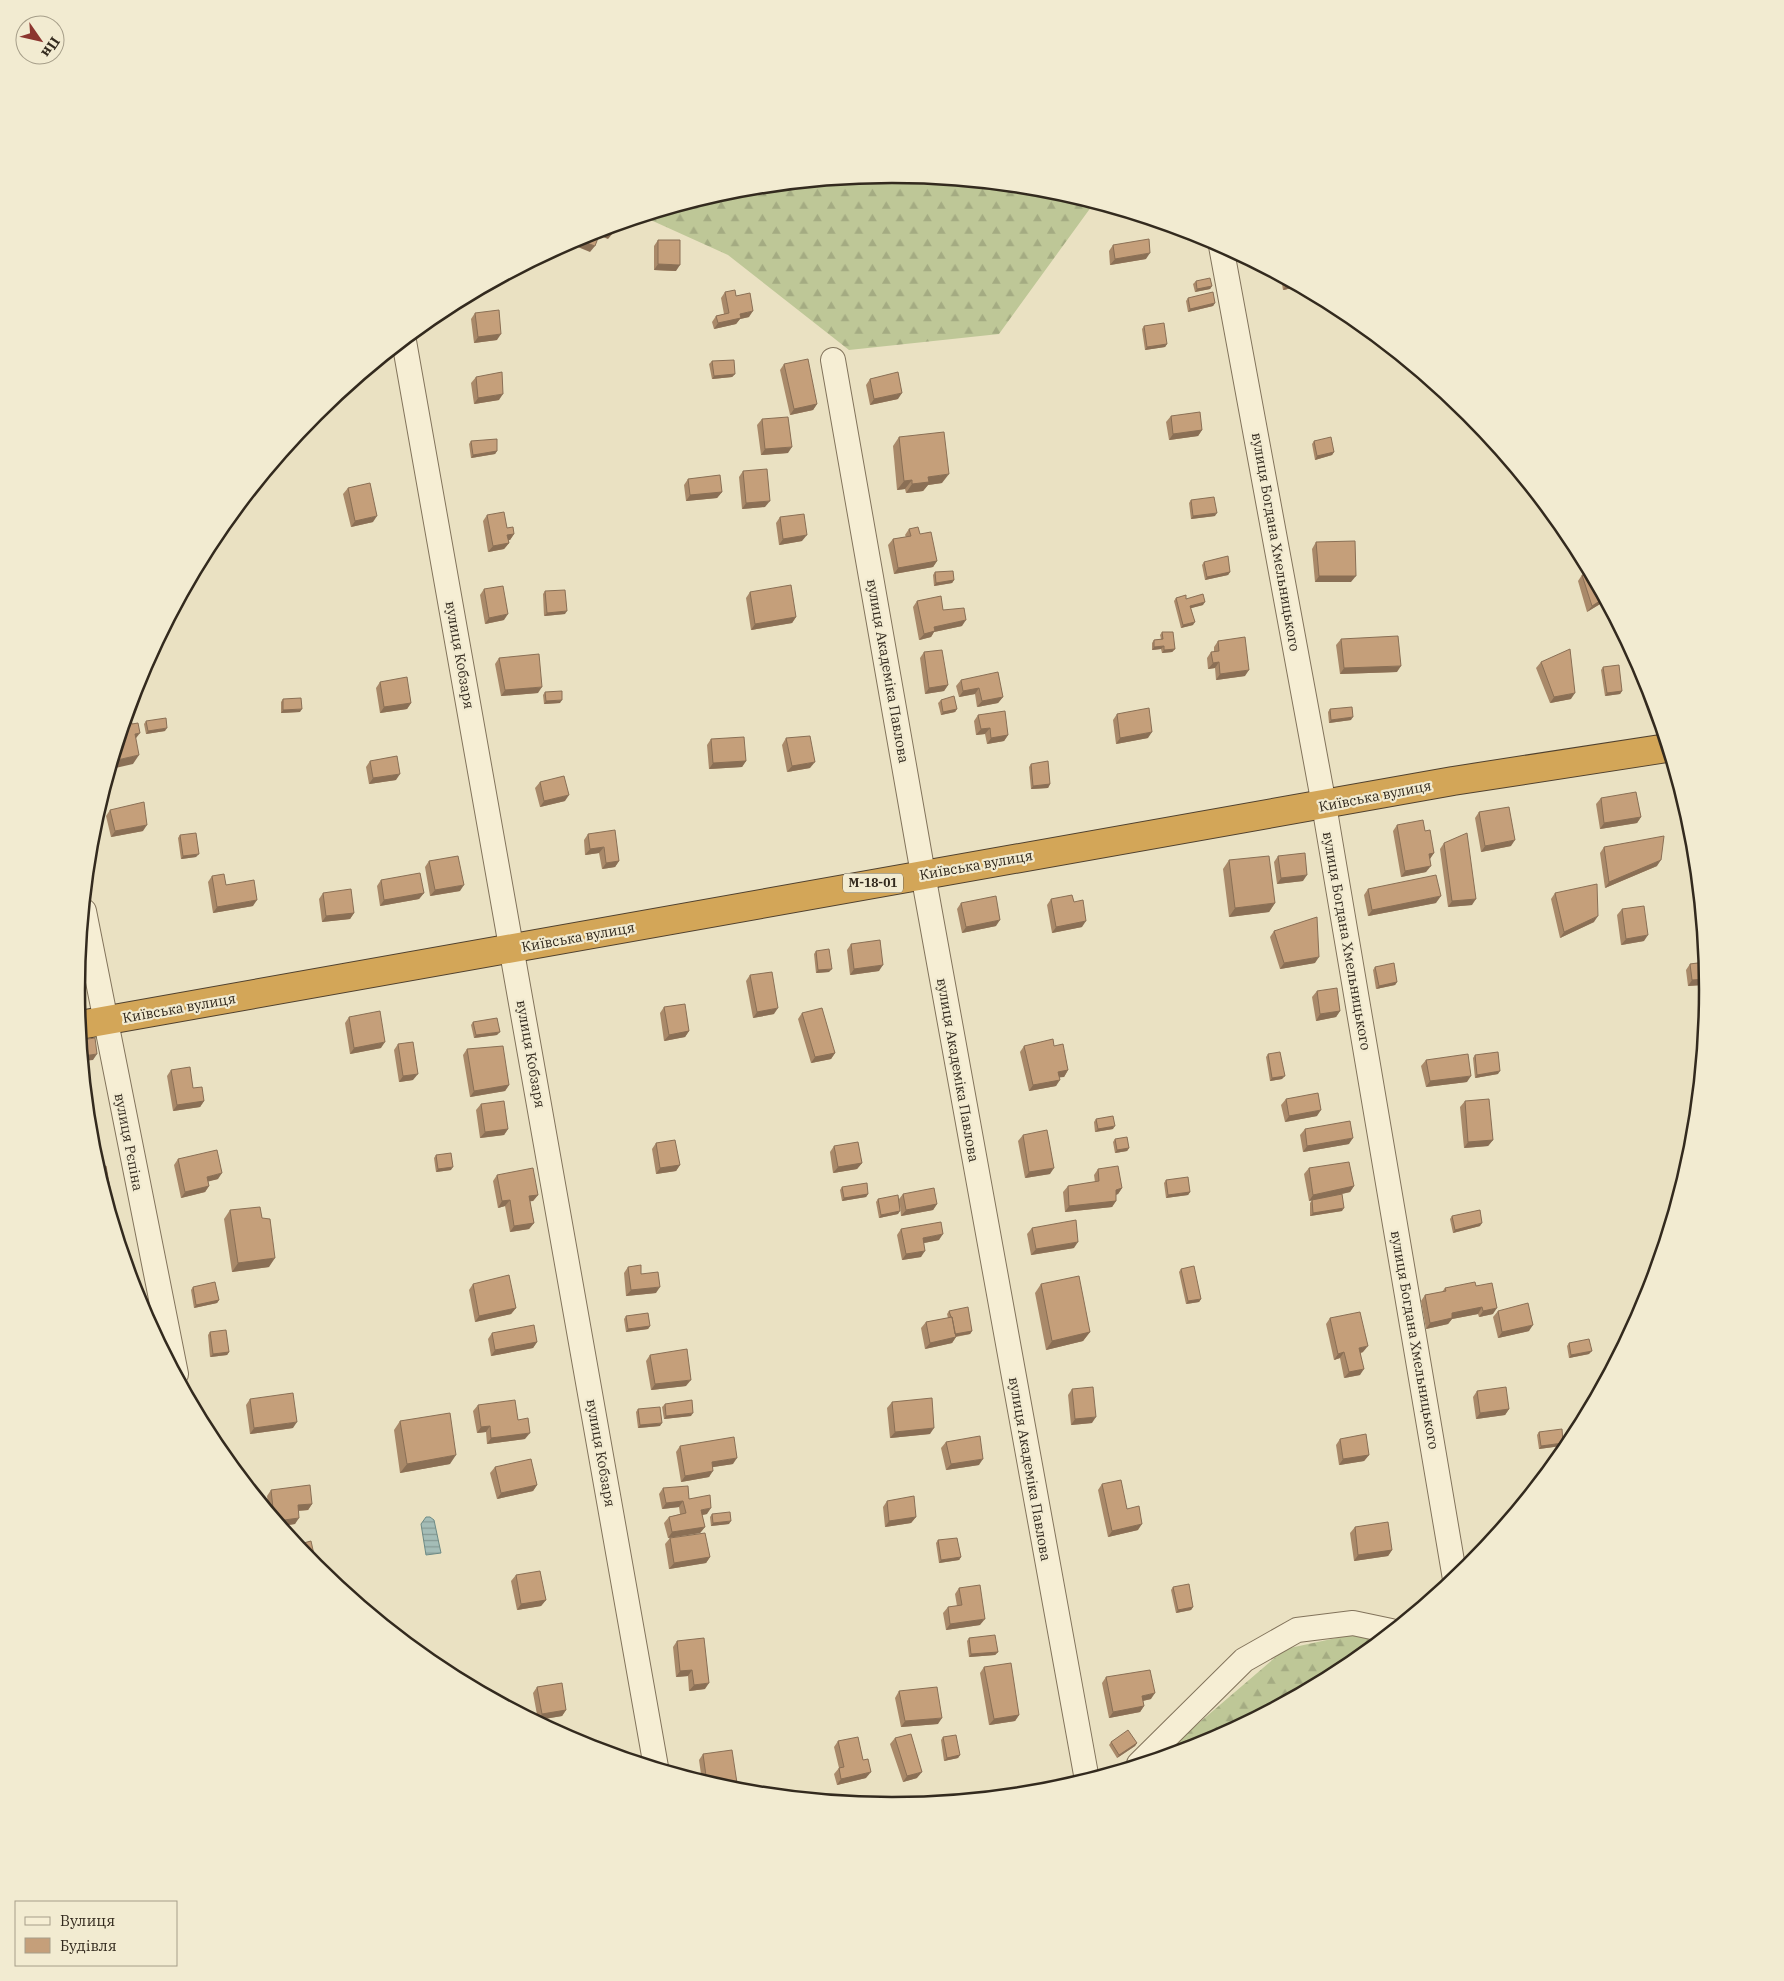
<svg xmlns="http://www.w3.org/2000/svg" width="1784" height="1981" viewBox="0 0 1784 1981" font-family="'IBM Plex Serif',serif">
<style>
.forest{fill:url(#forest-firs)}
.water{fill:url(#water-rules);stroke:#6c8a85}
.lines{fill:none;stroke-linecap:round;stroke-linejoin:round}
.minor-casing{stroke:#82735b;stroke-width:26}
.highway-casing{stroke:#50412f;stroke-width:30}
.minor{stroke:#f6eed4;stroke-width:24}
.highway{stroke:#d3a658;stroke-width:28}
.wall{fill:#a98969}
.shaded-wall{fill:#8a6f55}
.building{fill:#c59f7a;stroke:#8a6f55}
.labels{text-anchor:middle;stroke-width:4.5;stroke-linejoin:round;paint-order:stroke}
.shield{fill:#f2ebd1;stroke:#6c6454;stroke-width:1}
.shield-label{font-size:12px;font-weight:bold;fill:#332a1e}
.street-label{font-size:14px;fill:#332a1e;stroke:#f2ebd1}
.rim{fill:none;stroke:#332a1e;stroke-width:2.5}
</style>
<defs>
<pattern id="forest-firs" width="22" height="20" patternUnits="userSpaceOnUse" patternTransform="scale(1.25)"><rect width="22" height="20" fill="#bec797"/><path d="M5 1l3.5 6h-7zM16 11l3.5 6h-7z" fill="#a4ab82"/></pattern>
<pattern id="water-rules" width="6" height="5" patternUnits="userSpaceOnUse" patternTransform="scale(1.25)"><rect width="6" height="5" fill="#a4bdb7"/><path d="M0 2.5h6" fill="none" stroke="#869a94"/></pattern>
</defs>
<rect width="100%" height="100%" fill="#eae1c2"/>
<path class="forest" d="M892 175 1051 190 1094 203 999 334 849 350 728 255 644 217 733 190Z
M1355 1634 1378 1642 1345 1669 1204 1744 1158 1758 1285 1649Z"/>
<path class="water" d="M426 1517H430L434 1520 441 1553 426 1555 421 1524Z"/>
<g class="lines">
<defs>
<path id="minor" d="M1221 246 1324 805 1455 1579
M404 341 656 1767
M833 360 923 874 1087 1780
M84 911 176 1374
M1139 1764 1244 1660 1297 1630 1353 1623 1391 1631"/>
<path id="highway" d="M80 1025 1453 781 1667 748"/>
</defs>
<use href="#minor" class="minor-casing"/>
<use href="#highway" class="highway-casing"/>
<use href="#minor" class="minor"/>
<use href="#highway" class="highway"/>
</g>
<path class="wall" d="M658 240 676 271 654 270V246Z
M1113 245 1146 259 1110 265 1109 251Z
M1281 278 1297 287 1283 290Z
M1196 281 1212 286 1210 289 1195 292 1193 284Z
M725 292 736 296 749 317 740 319 736 324 714 329 712 322 716 316 724 314 721 298Z
M1188 298 1215 303 1213 306 1188 312 1186 301Z
M475 313 497 340 474 343 471 319Z
M1144 326 1167 344 1165 347 1145 350 1142 329Z
M712 361 735 374 732 377 712 379 709 364Z
M784 364 817 404 813 410 790 415 780 370Z
M476 377 499 400 474 404 471 383Z
M870 379 898 399 870 405 866 385Z
M1171 416 1202 430 1198 436 1169 440 1166 422Z
M762 419 788 453 761 455 757 425Z
M899 437 942 483 928 485 923 491 906 493 905 489 897 490 893 446Z
M471 441 497 451 495 454 471 458 469 444Z
M1314 441 1334 452 1332 455 1315 460 1312 444Z
M743 471 765 507 742 509 739 477Z
M688 479 722 492 717 498 686 501 684 485Z
M348 488 373 522 351 527 343 494Z
M1191 500 1215 516 1191 519 1189 503Z
M487 515 507 528 514 534 510 540H508L509 543 504 549 488 552 483 521Z
M780 517 802 541 779 545 776 523Z
M909 529 937 561 933 567 894 574 888 545 893 539 906 537 905 535Z
M1316 542 1351 582H1315L1312 549Z
M1204 562 1230 572 1228 575 1205 580 1202 565Z
M935 572 954 580 952 583 934 586 933 575Z
M1582 575 1605 601 1587 612 1578 581Z
M484 589 504 620 485 624 480 595Z
M545 591 565 614 544 616 543 594Z
M750 592 796 617 792 623 751 630 746 598Z
M1176 598 1186 599 1203 605 1191 608 1193 625 1181 628 1174 601Z
M917 601 943 610 962 626 934 632 931 637 919 640 913 607Z
M1162 632 1175 649 1172 652 1162 653 1161 649 1152 650V643L1154 640 1161 639 1160 635Z
M1341 639 1397 672 1340 674 1336 645Z
M1218 641 1245 676 1216 680 1215 668 1208 669 1207 658 1211 652H1214V647Z
M924 652 948 685 944 691 925 694 920 658Z
M499 658 538 693 501 696 495 664Z
M1541 662 1571 699 1550 703 1536 668Z
M1603 667 1622 691 1620 694 1605 696 1601 670Z
M961 680 1003 697 998 703 977 707 975 694 959 697 956 686Z
M380 682 411 703 407 709 380 713 376 688Z
M545 692 560 703 544 704 543 695Z
M283 699 300 712 281 713V702Z
M941 700 957 709 955 712 941 715 938 703Z
M1330 709 1351 720 1329 723 1328 712Z
M1117 714 1148 738 1116 744 1113 720Z
M978 715 1008 735 1004 741 987 744 985 734 976 735 974 721Z
M146 721 165 731 146 734 144 724Z
M786 738 810 768 787 772 782 745Z
M711 739 746 761 742 767 709 769 707 745Z
M370 761 396 780 369 784 366 767Z
M1031 764 1050 784 1048 788 1031 789 1029 767Z
M540 782 565 801 540 807 535 788Z
M1601 798 1641 817 1637 823 1600 829 1596 804Z
M110 810 143 831 111 837 106 816Z
M1479 812 1511 846 1481 852 1475 818Z
M1397 825 1425 831 1434 853 1429 859 1426 872 1401 877 1393 831Z
M588 834 619 861 615 867 602 869 599 853 585 855 584 840Z
M180 835 196 857 181 859 178 838Z
M1444 843 1472 905 1448 907 1440 849Z
M1604 847 1657 866 1605 888 1600 853Z
M1278 856 1303 881 1277 884 1274 862Z
M1229 860 1275 903 1269 912 1229 917 1223 869Z
M429 861 460 891 430 896 425 867Z
M212 876 226 885 253 906 213 913 208 882Z
M381 880 424 893 419 899 380 906 377 886Z
M1368 889 1436 903 1368 916 1364 895Z
M323 893 354 913 350 919 322 922 319 899Z
M1555 893 1594 922 1560 938 1551 899Z
M1051 899 1074 902 1082 927 1052 933 1047 905Z
M961 903 996 926 962 933 957 909Z
M1622 909 1644 941 1621 945 1617 915Z
M1274 931 1315 963 1280 969 1270 937Z
M851 944 879 971 850 975 847 950Z
M816 951 829 972 816 973 814 954Z
M1705 962 1708 991 1706 1004H1704L1702 985 1688 986 1686 970 1690 964Z
M1375 967 1397 982 1395 985 1376 989 1373 970Z
M750 975 774 1014 753 1018 746 981Z
M1317 991 1340 1011 1336 1017 1316 1021 1312 997Z
M664 1007 689 1031 685 1037 664 1041 660 1013Z
M802 1013 835 1053 831 1059 811 1063 798 1019Z
M349 1017 381 1048 350 1054 345 1023Z
M473 1022 497 1035 474 1038 471 1025Z
M398 1044 413 1080 399 1082 394 1050Z
M1024 1046H1054L1068 1070 1064 1077H1059L1056 1086 1029 1091 1020 1052Z
M467 1049 509 1085 505 1091 470 1097 463 1055Z
M1268 1054 1282 1079 1270 1081 1266 1057Z
M1475 1055 1498 1074 1475 1078 1473 1058Z
M1426 1060 1467 1082 1426 1087 1421 1066Z
M171 1070 193 1088 204 1101 200 1107 173 1111 167 1076Z
M1286 1099 1317 1116 1285 1122 1281 1105Z
M1465 1101 1493 1140 1488 1146 1464 1148 1460 1107Z
M481 1104 508 1129 504 1135 480 1138 476 1110Z
M1096 1119 1113 1129 1095 1132 1094 1122Z
M1305 1129 1349 1144 1303 1152 1300 1135Z
M1023 1135 1050 1174 1025 1178 1018 1141Z
M1115 1139 1129 1148 1127 1151 1115 1153 1113 1142Z
M656 1143 680 1165 676 1171 656 1174 652 1149Z
M834 1146 862 1163 857 1169 833 1173 830 1152Z
M436 1155 451 1170 436 1172 434 1158Z
M178 1159 218 1179 208 1181 209 1186 205 1192 181 1198 174 1165Z
M1309 1168 1354 1186 1350 1192 1342 1194V1211L1310 1216V1203L1312 1200 1309 1201 1304 1174Z
M1098 1169 1122 1188 1118 1194 1116 1195V1201L1112 1207 1065 1212 1063 1192 1068 1186 1095 1182 1094 1175Z
M497 1175 538 1195 533 1201H530L534 1223 529 1229 510 1232 505 1206 498 1208 493 1181Z
M1166 1180 1190 1192 1188 1195 1166 1198 1164 1183Z
M842 1187 868 1194 866 1197 842 1201 840 1190Z
M903 1194 937 1204 933 1210 901 1216 900 1206 898 1214 879 1218 876 1202 878 1199H899Z
M230 1210 262 1218 269 1267 232 1272 224 1219Z
M1452 1216 1480 1226 1453 1233 1450 1219Z
M1032 1228 1074 1248 1031 1255 1027 1234Z
M901 1229 939 1240 924 1243 921 1257 902 1260 897 1235Z
M628 1267 641 1274 656 1293 626 1296 624 1273Z
M1181 1269 1201 1299 1199 1302 1186 1304 1179 1272Z
M473 1284 516 1308 511 1314 475 1322 469 1290Z
M1041 1284 1090 1332 1083 1341 1046 1350 1035 1293Z
M1476 1286 1493 1314 1479 1317 1478 1314 1452 1319 1448 1324 1426 1329 1421 1301 1425 1295 1442 1292 1445 1288Z
M193 1287 219 1300 217 1303 194 1308 191 1290Z
M949 1311 972 1331 970 1334 956 1337 952 1343 925 1349 921 1328 926 1322 948 1318 947 1314Z
M1498 1311 1529 1331 1498 1338 1493 1317Z
M626 1316 650 1326 648 1329 626 1332 624 1319Z
M1330 1318 1363 1352 1361 1353 1360 1375 1344 1378 1340 1358 1334 1360 1326 1324Z
M210 1332 229 1352 227 1355 210 1357 208 1335Z
M492 1333 537 1342 533 1348 491 1356 488 1339Z
M1569 1343 1589 1354 1569 1358 1567 1346Z
M650 1355 686 1386 651 1390 646 1361Z
M1072 1389 1092 1423 1071 1425 1068 1395Z
M1477 1391 1509 1409 1505 1415 1476 1419 1473 1397Z
M250 1399 293 1428 250 1434 246 1405Z
M892 1402 930 1434 890 1438 887 1408Z
M665 1404 691 1416 664 1419 662 1407Z
M478 1405 518 1420 525 1439 487 1444 486 1432 477 1433 473 1411Z
M638 1409 660 1426 638 1428 636 1412Z
M400 1421 450 1464 400 1473 394 1430Z
M1539 1432 1563 1443 1561 1446 1539 1449 1537 1435Z
M1340 1439 1369 1455 1364 1461 1339 1465 1336 1445Z
M946 1442 979 1465 946 1470 941 1448Z
M680 1446 733 1464 713 1467 709 1477 681 1482 676 1452Z
M495 1467 537 1485 533 1491 497 1499 490 1473Z
M1102 1484 1127 1509 1138 1530 1108 1537 1098 1490Z
M663 1488 689 1499 707 1514 702 1515 705 1527 700 1533 668 1538 664 1523 669 1517 680 1514 679 1507 662 1509 659 1494Z
M271 1490 312 1504 308 1510 298 1511 295 1524 281 1526 269 1511 267 1496Z
M887 1501 916 1517 911 1523 885 1527 883 1507Z
M712 1514 729 1524 711 1526 710 1517Z
M1355 1527 1392 1550 1388 1556 1354 1561 1350 1533Z
M670 1538 710 1557 706 1563 669 1569 665 1544Z
M938 1540 961 1557 959 1560 939 1563 936 1543Z
M516 1575 546 1600 541 1606 517 1610 511 1581Z
M1173 1587 1193 1607 1191 1610 1176 1613 1171 1590Z
M959 1588 980 1625 946 1630 943 1613 948 1607 957 1606 955 1594Z
M969 1638 998 1652 995 1655 969 1657 967 1641Z
M677 1641 705 1689 689 1691 688 1676 676 1677 673 1647Z
M984 1667 1019 1715 1015 1721 989 1725 980 1673Z
M1106 1677 1151 1699 1143 1701 1144 1706 1140 1712 1109 1718 1102 1683Z
M537 1687 566 1710 562 1716 538 1720 533 1693Z
M899 1691 938 1724 901 1727 895 1698Z
M943 1737 960 1755 958 1758 944 1761 941 1740Z
M895 1738 917 1778 903 1782 890 1744Z
M838 1741 863 1760 866 1778 837 1785 834 1774 839 1768 834 1747Z
M1111 1742 1137 1743 1135 1746 1117 1758 1109 1745Z
M703 1754 737 1783 733 1789 729 1790 702 1781 699 1760Z"/>
<path class="shaded-wall" d="M601 230H604L613 233 608 239 598 235Z
M576 239 595 246 590 252 568 243Z
M1150 253 1146 259 1110 265 1115 259Z
M658 264 680 265 676 271 654 270Z
M1291 283 1297 287 1283 290 1287 284Z
M1212 286 1210 289 1195 292 1197 289Z
M1215 303 1213 306 1188 312 1190 309Z
M753 311 749 317 740 319 736 324 714 329 718 323 740 314Z
M501 334 497 340 474 343 478 337Z
M1167 344 1165 347 1145 350 1147 347Z
M735 374 732 377 712 379 714 376Z
M902 393 898 399 870 405 874 399Z
M503 394 499 400 474 404 478 398Z
M817 404 813 410 790 415 794 409Z
M1202 430 1198 436 1169 440 1173 434Z
M792 447 788 453 761 455 765 449Z
M497 451 495 454 471 458 473 455Z
M1334 452 1332 455 1315 460 1317 456Z
M949 474 942 483 928 485 923 491 906 493 912 484 928 477Z
M912 480 905 489 897 490 904 481Z
M722 492 717 498 686 501 690 495Z
M770 501 765 507 742 509 746 503Z
M1217 513 1215 516 1191 519 1193 516Z
M377 516 373 522 351 527 355 521Z
M514 534 510 540 503 541 507 535Z
M807 535 802 541 779 545 783 539Z
M509 543 504 549 488 552 493 546Z
M937 561 933 567 894 574 898 568Z
M1230 572 1228 575 1205 580 1207 577Z
M1319 576H1356L1351 582H1315Z
M954 580 952 583 934 586 936 583Z
M1603 599 1605 601 1587 612 1592 606Z
M1205 602 1203 605 1188 609 1190 606Z
M567 611 565 614 544 616 547 613Z
M508 614 504 620 485 624 489 618Z
M796 617 792 623 751 630 755 624Z
M966 620 962 626 934 632 931 637 919 640 924 634 934 627Z
M1195 622 1193 625 1181 628 1183 625Z
M1164 646 1161 649 1152 650 1154 647Z
M1175 649 1172 652 1162 653 1164 650Z
M1219 662 1215 668 1208 669 1213 663Z
M1401 666 1397 672 1340 674 1344 668Z
M1249 670 1245 676 1216 680 1220 674Z
M948 685 944 691 925 694 929 688Z
M542 687 538 693 501 696 505 690Z
M979 688 975 694 959 697 963 691Z
M1622 691 1620 694 1605 696 1607 693Z
M1575 693 1571 699 1550 703 1554 697Z
M1003 697 998 703 977 707 982 701Z
M562 700 560 703 544 704 546 701Z
M411 703 407 709 380 713 384 707Z
M302 709 300 712 281 713 283 710Z
M957 709 955 712 941 715 943 712Z
M1353 717 1351 720 1329 723 1331 720Z
M167 728 165 731 146 734 148 731Z
M990 728 985 734 976 735 981 729Z
M1152 732 1148 738 1116 744 1120 738Z
M140 733 133 742 135 734Z
M1008 735 1004 741 987 744 991 738Z
M139 755 133 764 111 769 113 761Z
M746 761 742 767 709 769 713 763Z
M815 762 810 768 787 772 792 766Z
M400 774 396 780 369 784 373 778Z
M1050 784 1048 788 1031 789 1033 786Z
M569 795 565 801 540 807 544 801Z
M1641 817 1637 823 1600 829 1604 823Z
M147 825 143 831 111 837 115 831Z
M1515 840 1511 846 1481 852 1485 846Z
M604 847 599 853 585 855 590 849Z
M1434 853 1430 859 1424 860 1429 854Z
M199 854 196 857 181 859 183 856Z
M1661 860 1657 866 1605 888 1609 882Z
M619 861 615 867 602 869 606 863Z
M1431 866 1426 872 1401 877 1405 871Z
M1307 875 1303 881 1277 884 1281 878Z
M464 885 460 891 430 896 435 890Z
M424 893 419 899 380 906 384 900Z
M1441 896 1436 903 1368 916 1372 910Z
M1476 899 1472 905 1448 907 1452 901Z
M257 900 253 906 213 913 217 907Z
M1275 903 1269 912 1229 917 1235 908Z
M354 913 350 919 322 922 326 916Z
M1598 916 1594 922 1560 938 1564 932Z
M1000 920 996 926 962 933 966 927Z
M1086 921 1082 927 1052 933 1056 927Z
M1648 935 1644 941 1621 945 1626 939Z
M1319 957 1315 963 1280 969 1284 963Z
M883 965 879 971 850 975 854 969Z
M832 969 829 972 816 973 818 970Z
M1706 979 1702 985 1688 986 1692 980Z
M1397 982 1395 985 1376 989 1379 986Z
M778 1008 774 1014 753 1018 757 1012Z
M1340 1011 1336 1017 1316 1021 1320 1014Z
M689 1031 685 1037 664 1041 669 1035Z
M500 1032 497 1035 474 1038 476 1035Z
M385 1042 381 1048 350 1054 354 1048Z
M835 1053 831 1059 811 1063 815 1057Z
M97 1054 93 1060 83 1061V1056Z
M1068 1070 1064 1077 1054 1078 1058 1072Z
M1500 1071 1498 1074 1475 1078 1477 1075Z
M418 1074 413 1080 399 1082 403 1076Z
M1285 1076 1282 1079 1270 1081 1272 1078Z
M1471 1076 1467 1082 1426 1087 1430 1081Z
M1060 1080 1056 1086 1029 1091 1033 1085Z
M509 1085 505 1091 470 1097 474 1091Z
M204 1101 200 1107 173 1111 177 1105Z
M1321 1110 1317 1116 1285 1122 1289 1116Z
M1115 1126 1113 1129 1095 1132 1098 1129Z
M508 1129 504 1135 480 1138 485 1132Z
M1353 1138 1349 1144 1303 1152 1307 1146Z
M1493 1140 1488 1146 1464 1148 1468 1142Z
M1129 1148 1127 1151 1115 1153 1117 1150Z
M862 1163 857 1169 833 1173 838 1167Z
M680 1165 676 1171 656 1174 660 1168Z
M453 1167 451 1170 436 1172 438 1169Z
M1054 1168 1050 1174 1025 1178 1029 1172Z
M222 1173 218 1179 203 1183 207 1177Z
M209 1186 205 1192 181 1198 185 1192Z
M1354 1186 1350 1192 1309 1201 1313 1195Z
M1122 1188 1118 1194 1111 1196 1116 1190Z
M1190 1192 1188 1195 1166 1198 1168 1195Z
M111 1194 107 1199 106 1195Z
M868 1194 866 1197 842 1201 844 1198Z
M538 1195 533 1201 525 1202 529 1196Z
M510 1200 505 1206 498 1208 502 1201Z
M1116 1201 1112 1207 1065 1212 1069 1206Z
M937 1204 933 1210 901 1216 906 1210Z
M1344 1208 1342 1211 1310 1216 1313 1213Z
M900 1211 898 1214 879 1218 881 1215Z
M534 1223 529 1229 510 1232 514 1226Z
M1482 1223 1480 1226 1453 1233 1455 1230Z
M943 1234 939 1240 919 1244 923 1238Z
M1078 1242 1074 1248 1031 1255 1036 1249Z
M925 1251 921 1257 902 1260 906 1254Z
M275 1258 269 1267 232 1272 238 1263Z
M660 1287 656 1293 626 1296 631 1290Z
M1201 1299 1199 1302 1186 1304 1188 1301Z
M219 1300 217 1303 194 1308 196 1305Z
M1482 1307 1478 1314 1452 1319 1448 1324 1426 1329 1430 1323 1452 1313Z
M516 1308 511 1314 475 1322 479 1316Z
M1497 1308 1493 1314 1479 1317 1483 1311Z
M1533 1325 1529 1331 1498 1338 1502 1332Z
M650 1326 648 1329 626 1332 628 1329Z
M972 1331 970 1334 952 1337 954 1334Z
M1090 1332 1083 1341 1046 1350 1052 1341Z
M956 1337 952 1343 925 1349 930 1343Z
M537 1342 533 1348 491 1356 495 1350Z
M1368 1346 1363 1352 1355 1354 1359 1348Z
M1592 1351 1589 1354 1569 1358 1571 1355Z
M229 1352 227 1355 210 1357 213 1354Z
M1344 1352 1340 1358 1334 1360 1338 1354Z
M1364 1369 1360 1375 1344 1378 1349 1372Z
M691 1380 686 1386 651 1390 655 1384Z
M1509 1409 1505 1415 1476 1419 1480 1413Z
M693 1413 691 1416 664 1419 666 1416Z
M1096 1417 1092 1423 1071 1425 1075 1419Z
M297 1422 293 1428 250 1434 254 1428Z
M662 1423 660 1426 638 1428 640 1425Z
M490 1426 486 1432 477 1433 481 1427Z
M934 1428 930 1434 890 1438 895 1432Z
M530 1433 525 1439 487 1444 491 1438Z
M1563 1443 1561 1446 1539 1449 1541 1446Z
M456 1455 450 1464 400 1473 407 1464Z
M1369 1455 1364 1461 1339 1465 1343 1459Z
M737 1458 733 1464 707 1468 712 1462Z
M983 1459 979 1465 946 1470 951 1464Z
M713 1471 709 1477 681 1482 685 1476Z
M537 1485 533 1491 497 1499 501 1493Z
M683 1501 679 1507 662 1509 666 1503Z
M312 1504 308 1510 294 1511 298 1505Z
M711 1508 707 1514 697 1516 701 1510Z
M916 1517 911 1523 885 1527 889 1521Z
M299 1518 295 1524 281 1526 277 1521Z
M731 1521 729 1524 711 1526 713 1523Z
M1142 1524 1138 1530 1108 1537 1112 1531Z
M705 1527 700 1533 668 1538 672 1532Z
M1392 1550 1388 1556 1354 1561 1358 1555Z
M710 1557 706 1563 669 1569 674 1563Z
M961 1557 959 1560 939 1563 941 1560Z
M315 1559 312 1564 310 1561Z
M546 1600 541 1606 517 1610 521 1604Z
M1193 1607 1191 1610 1176 1613 1178 1610Z
M985 1619 980 1625 946 1630 950 1624Z
M998 1652 995 1655 969 1657 971 1654Z
M692 1670 688 1676 676 1677 680 1671Z
M709 1683 705 1689 689 1691 694 1685Z
M1155 1693 1151 1699 1137 1702 1142 1696Z
M1144 1706 1140 1712 1109 1718 1113 1712Z
M566 1710 562 1716 538 1720 542 1714Z
M1019 1715 1015 1721 989 1725 994 1719Z
M942 1718 938 1724 901 1727 905 1721Z
M1137 1743 1135 1746 1117 1758 1119 1755Z
M960 1755 958 1758 944 1761 947 1758Z
M871 1772 866 1778 837 1785 841 1779Z
M922 1772 917 1778 903 1782 907 1776Z
M737 1783 733 1789 729 1790 717 1786Z"/>
<path class="building" d="M615 226 613 233 604 230Z
M601 230 595 246 576 239 580 237Z
M1149 239 1150 253 1115 259 1113 245Z
M658 240H680V265L658 264Z
M1210 278 1212 286 1197 289 1196 281Z
M735 290 736 296 750 293 753 311 740 314 741 318 718 323 716 316 729 313 725 292Z
M1213 292 1215 303 1190 309 1188 298Z
M499 310 501 334 478 337 475 313Z
M1164 323 1167 344 1147 347 1144 326Z
M808 359 817 404 794 409 784 364Z
M734 360 735 374 714 376 712 361Z
M502 372 503 394 478 398 476 377Z
M898 372 902 393 874 399 870 379Z
M1200 412 1202 430 1173 434 1171 416Z
M788 417 792 447 765 449 762 419Z
M944 432 949 474 928 477 929 482 912 484V480L904 481 899 437Z
M1331 437 1334 452 1317 456 1314 441Z
M497 439V451L473 455 471 441Z
M767 469 770 501 746 503 743 471Z
M720 475 722 492 690 495 688 479Z
M370 483 377 516 355 521 348 488Z
M1214 497 1217 513 1193 516 1191 500Z
M504 512 507 528 513 527 514 534 507 535 509 543 493 546 487 515Z
M804 514 807 535 783 539 780 517Z
M918 527 920 534 931 532 937 561 898 568 893 539 911 536 909 529Z
M1355 541 1356 576H1319L1316 542Z
M1228 556 1230 572 1207 577 1204 562Z
M953 571 954 580 936 583 935 572Z
M1590 574 1603 599 1592 606 1582 575Z
M791 585 796 617 755 624 750 592Z
M503 586 508 614 489 618 484 589Z
M565 590 567 611 547 613 545 591Z
M1203 594 1205 602 1190 606 1195 622 1183 625 1176 598 1186 595V599Z
M941 596 943 610 964 608 966 620 934 627 935 631 924 634 917 601Z
M1162 632H1173L1175 649 1164 650V646L1154 647V640L1163 639Z
M1398 636 1401 666 1344 668 1341 639Z
M1245 637 1249 670 1220 674 1219 662 1213 663 1211 652 1219 651 1218 641Z
M1570 649 1575 693 1554 697 1541 662Z
M942 650 948 685 929 688 924 652Z
M539 654 542 687 505 690 499 658Z
M1619 665 1622 691 1607 693 1603 667Z
M998 672 1003 697 982 701 979 688 963 691 961 680Z
M407 677 411 703 384 707 380 682Z
M562 691V700L546 701 545 692Z
M954 696 957 709 943 712 941 700Z
M301 698 302 709 283 710V699Z
M1352 707 1353 717 1331 720 1330 709Z
M1149 708 1152 732 1120 738 1117 714Z
M129 709 132 724 138 723 140 733 135 734 139 755 113 761Z
M1005 711 1008 735 991 738 990 728 981 729 978 715Z
M166 718 167 728 148 731 146 721Z
M810 736 815 762 792 766 786 738Z
M744 737 746 761 713 763 711 739Z
M397 756 400 774 373 778 370 761Z
M1048 761 1050 784 1033 786 1031 764Z
M564 776 569 795 544 801 540 782Z
M1636 792 1641 817 1604 823 1601 798Z
M144 802 147 825 115 831 110 810Z
M1509 807 1515 840 1485 846 1479 812Z
M1423 820 1425 831 1430 830 1434 853 1429 854 1431 866 1405 871 1397 825Z
M615 830 619 861 606 863 604 847 590 849 588 834Z
M196 833 199 854 183 856 180 835Z
M1467 833 1476 899 1452 901 1444 843Z
M1664 836 1661 860 1609 882 1604 847Z
M1305 853 1307 875 1281 878 1278 856Z
M458 856 464 885 435 890 429 861Z
M1269 856 1275 903 1235 908 1229 860Z
M420 873 424 893 384 900 381 880Z
M224 874 226 885 254 880 257 900 217 907 212 876Z
M1436 875 1441 896 1372 910 1368 889Z
M1597 884 1598 916 1564 932 1555 893Z
M351 889 354 913 326 916 323 893Z
M1072 895 1074 902 1083 900 1086 921 1056 927 1051 899Z
M996 896 1000 920 966 927 961 903Z
M1644 906 1648 935 1626 939 1622 909Z
M1317 917 1319 957 1284 963 1274 931Z
M880 940 883 965 854 969 851 944Z
M829 949 832 969 818 970 816 951Z
M1705 962 1708 991 1706 979 1692 980 1690 964Z
M1394 963 1397 982 1379 986 1375 967Z
M772 972 778 1008 757 1012 750 975Z
M1337 988 1340 1011 1320 1014 1317 991Z
M685 1004 689 1031 669 1035 664 1007Z
M822 1008 835 1053 815 1057 802 1013Z
M380 1011 385 1042 354 1048 349 1017Z
M497 1018 500 1032 476 1035 473 1022Z
M95 1038 97 1054 83 1056 81 1040Z
M1053 1039 1054 1046 1063 1044 1068 1070 1058 1072 1060 1080 1033 1085 1024 1046Z
M413 1042 418 1074 403 1076 398 1044Z
M503 1046 509 1085 474 1091 467 1049Z
M1280 1052 1285 1076 1272 1078 1268 1054Z
M1498 1052 1500 1071 1477 1075 1475 1055Z
M1468 1054 1471 1076 1430 1081 1426 1060Z
M190 1067 193 1088 202 1087 204 1101 177 1105 171 1070Z
M1318 1093 1321 1110 1289 1116 1286 1099Z
M1489 1099 1493 1140 1468 1142 1465 1101Z
M504 1101 508 1129 485 1132 481 1104Z
M1113 1116 1115 1126 1098 1129 1096 1119Z
M1350 1121 1353 1138 1307 1146 1305 1129Z
M1047 1130 1054 1168 1029 1172 1023 1135Z
M1127 1137 1129 1148 1117 1150 1115 1139Z
M675 1140 680 1165 660 1168 656 1143Z
M858 1142 862 1163 838 1167 834 1146Z
M217 1150 222 1173 207 1177 209 1186 185 1192 178 1159Z
M451 1153 453 1167 438 1169 436 1155Z
M1349 1162 1354 1186 1313 1195 1309 1168Z
M106 1166 111 1194 106 1195 97 1167Z
M1118 1166 1122 1188 1116 1190V1201L1069 1206 1068 1186 1099 1181 1098 1169Z
M533 1168 538 1195 529 1196 534 1223 514 1226 510 1200 502 1201 497 1175Z
M1188 1177 1190 1192 1168 1195 1166 1180Z
M867 1183 868 1194 844 1198 842 1187Z
M934 1188 937 1204 906 1210 903 1194Z
M1342 1194 1344 1208 1313 1213 1312 1200Z
M898 1195 900 1211 881 1215 878 1199Z
M260 1207 262 1218 270 1219 275 1258 238 1263 230 1210Z
M1480 1210 1482 1223 1455 1230 1452 1216Z
M1076 1220 1078 1242 1036 1249 1032 1228Z
M941 1222 943 1234 923 1238 925 1251 906 1254 901 1229Z
M641 1265V1274L658 1272 660 1287 631 1290 628 1267Z
M1194 1266 1201 1299 1188 1301 1181 1269Z
M509 1275 516 1308 479 1316 473 1284Z
M1079 1276 1090 1332 1052 1341 1041 1284Z
M215 1282 219 1300 196 1305 193 1287Z
M1475 1282 1476 1286 1492 1283 1497 1308 1483 1311 1482 1307 1452 1313V1318L1430 1323 1425 1295 1446 1291 1445 1288Z
M1528 1303 1533 1325 1502 1332 1498 1311Z
M968 1307 972 1331 955 1334 952 1317H951L949 1311Z
M1360 1312 1368 1346 1359 1348 1364 1369 1349 1372 1344 1352 1338 1354 1330 1318Z
M648 1313 650 1326 628 1329 626 1316Z
M952 1317 956 1337 930 1343 926 1322Z
M534 1325 537 1342 495 1350 492 1333Z
M226 1330 229 1352 213 1354 210 1332Z
M1589 1339 1592 1351 1571 1355 1569 1343Z
M687 1349 691 1380 655 1384 650 1355Z
M1093 1387 1096 1417 1075 1419 1072 1389Z
M1506 1387 1509 1409 1480 1413 1477 1391Z
M293 1393 297 1422 254 1428 250 1399Z
M932 1398 934 1428 895 1432 892 1402Z
M515 1400 518 1420 528 1418 530 1433 491 1438 490 1426 481 1427 478 1405Z
M692 1400 693 1413 666 1416 665 1404Z
M660 1407 662 1423 640 1425 638 1409Z
M450 1413 456 1455 407 1464 400 1421Z
M1562 1429 1563 1443 1541 1446 1539 1432Z
M1366 1434 1369 1455 1343 1459 1340 1439Z
M980 1436 983 1459 951 1464 946 1442Z
M734 1437 737 1458 712 1462 713 1471 685 1476 680 1446Z
M531 1459 537 1485 501 1493 495 1467Z
M1121 1480 1127 1509 1139 1506 1142 1524 1112 1531 1102 1484Z
M310 1485 312 1504 298 1505 299 1518 277 1521 274 1517 271 1490Z
M688 1486 689 1499 710 1495 711 1508 701 1510 705 1527 672 1532 669 1517 686 1513 683 1501 666 1503 663 1488Z
M914 1496 916 1517 889 1521 887 1501Z
M730 1512 731 1521 713 1523 712 1514Z
M1388 1522 1392 1550 1358 1555 1355 1527Z
M705 1533 710 1557 674 1563 670 1538Z
M957 1538 961 1557 941 1560 938 1540Z
M311 1541 315 1559 310 1561 296 1545Z
M540 1571 546 1600 521 1604 516 1575Z
M1189 1584 1193 1607 1178 1610 1173 1587Z
M980 1585 985 1619 950 1624 948 1607 962 1605 959 1588Z
M995 1635 998 1652 971 1654 969 1638Z
M704 1638 709 1683 694 1685 692 1670 680 1671 677 1641Z
M1011 1663 1019 1715 994 1719 984 1667Z
M1150 1670 1155 1693 1142 1696 1144 1706 1113 1712 1106 1677Z
M562 1683 566 1710 542 1714 537 1687Z
M937 1687 942 1718 905 1721 899 1691Z
M1128 1730 1137 1743 1119 1755 1111 1742Z
M911 1734 922 1772 907 1776 895 1738Z
M956 1735 960 1755 947 1758 943 1737Z
M858 1737 863 1760 868 1759 871 1772 841 1779 839 1768 844 1767 838 1741Z
M732 1750 737 1783 717 1786 707 1783 703 1754Z
M612 1751V1754L606 1752Z"/>
<g class="labels">
<rect class="shield" x="843" y="873.5" width="60" height="19" rx="4"/>
<g class="shield-label">
<text x="873" y="887">М-18-01</text>
</g>
<g class="street-label">
<text transform="translate(1276 542) rotate(80)" y="5">вулиця Богдана Хмельницького</text>
<text transform="translate(460 655) rotate(80)" y="5">вулиця Кобзаря</text>
<text transform="translate(888 671) rotate(80)" y="5">вулиця Академіка Павлова</text>
<text transform="translate(1375 796) rotate(-11)" y="5">Київська вулиця</text>
<text transform="translate(976 865) rotate(-10)" y="5">Київська вулиця</text>
<text transform="translate(578 937) rotate(-10)" y="5">Київська вулиця</text>
<text transform="translate(1347 941) rotate(80)" y="5">вулиця Богдана Хмельницького</text>
<text transform="translate(179 1008) rotate(-10)" y="5">Київська вулиця</text>
<text transform="translate(531 1054) rotate(80)" y="5">вулиця Кобзаря</text>
<text transform="translate(958 1070) rotate(80)" y="5">вулиця Академіка Павлова</text>
<text transform="translate(129 1142) rotate(79)" y="5">вулиця Рєпіна</text>
<text transform="translate(1415 1340) rotate(80)" y="5">вулиця Богдана Хмельницького</text>
<text transform="translate(601 1453) rotate(80)" y="5">вулиця Кобзаря</text>
<text transform="translate(1030 1469) rotate(80)" y="5">вулиця Академіка Павлова</text>
</g>
</g>
<path d="M0 0H1784V1981H0ZM85 990a807 807 0 1 1 1614 0a807 807 0 1 1-1614 0Z" fill="#f2ebd1" fill-rule="evenodd"/>
<path class="rim" d="M85 990a807 807 0 1 1 1614 0a807 807 0 1 1-1614 0Z"/>
<rect x="15" y="1901" width="162" height="65" fill="#f2ebd1" stroke="#a69e89"/>
<rect x="25" y="1917" width="25" height="8" fill="#f6eed4" stroke="#a69e89"/>
<text x="60" y="1926" font-size="15" fill="#332a1e">Вулиця</text>
<rect x="25" y="1938" width="25" height="15" fill="#c59f7a" stroke="#a69e89"/>
<text x="60" y="1951" font-size="15" fill="#332a1e">Будівля</text>
<g transform="translate(40 40) rotate(124)"><circle r="24" fill="#f2ebd1" stroke="#a69e89"/>
<path d="M0-4L9 19L0 12L-9 19Z" fill="#8c362f"/>
<text y="-8" font-size="14" font-weight="bold" text-anchor="middle" fill="#332a1e">Пн</text>
</g>
</svg>
